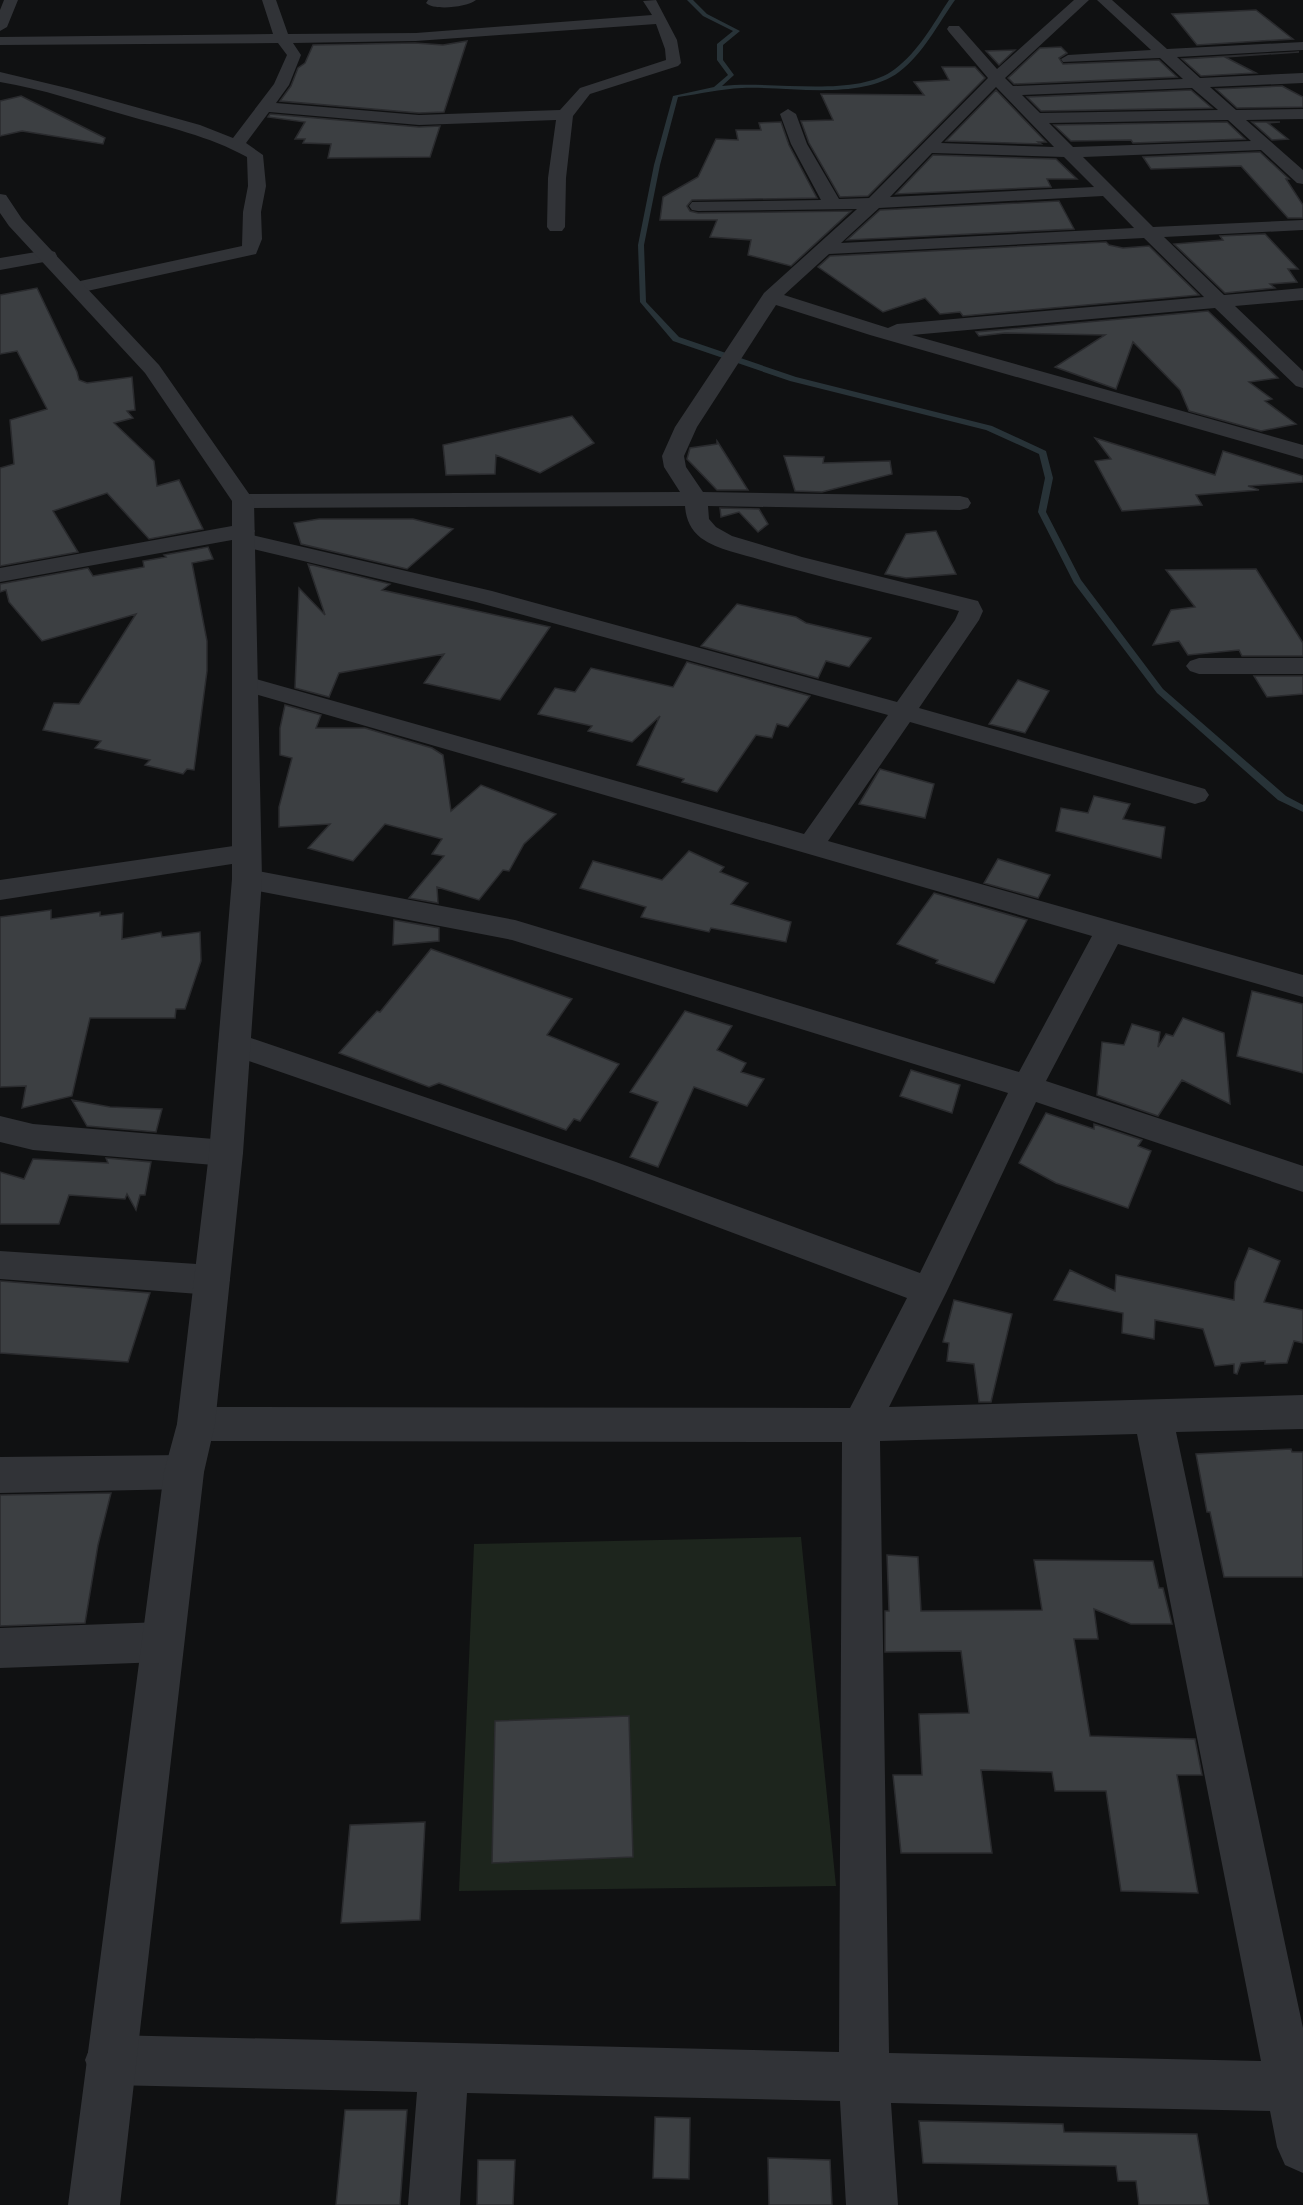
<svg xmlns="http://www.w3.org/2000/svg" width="1303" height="2205" viewBox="0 0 1303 2205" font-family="'Alegreya Sans',sans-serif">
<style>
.green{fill:#1d251d}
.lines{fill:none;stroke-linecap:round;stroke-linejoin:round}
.stream{fill:#283338;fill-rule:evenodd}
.building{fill:#3c3f42;stroke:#2a2b2e;stroke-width:1.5}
.minor{fill:#313337;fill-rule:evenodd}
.tertiary{fill:#313337;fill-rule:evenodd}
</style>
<rect width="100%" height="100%" fill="#101112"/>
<path class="green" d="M801 1537 836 1886 459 1891 474 1544Z"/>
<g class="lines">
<path class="stream" d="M687 0H693L707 14 740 31 723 45V60L734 75 722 86C771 80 856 99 895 69 919 51 933 24 949 0H955C938 24 923 54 899 72 860 101 788 86 742 88 720 89 700 94 678 97L660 165 644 245 646 302 679 337 796 377 992 426 1046 451 1053 478 1046 512 1081 580 1163 689 1286 796 1303 805V812L1278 800 1157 693 1074 583 1038 512 1045 478 1039 454 986 430 790 381 673 341 640 302 638 245 654 165 673 96 714 87 728 75 717 60V44L733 31 703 16Z"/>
</g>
<path class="building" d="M1256 10 1293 39 1197 45 1172 14Z
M467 41 444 112 419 113 280 101 291 86 298 68 305 63 313 45 415 43 443 45Z
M1061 47 1067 53 1059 58 1063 64 1159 60 1177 77 1014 84 1008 78 1040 48Z
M1015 50 999 65 986 51Z
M1299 52 1225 57 1256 73 1201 76 1182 59Z
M942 67H975L985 78 868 196 840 197 809 143 801 121 833 120 821 94 924 95 914 82 949 80Z
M1282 86 1303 97V107L1237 108 1216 89Z
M996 90 1046 142H1038L1041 144 946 141Z
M1191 90 1212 108 1041 111 1027 97Z
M21 96 105 138 103 144 22 131 0 136V101Z
M270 114 419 127 440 126 430 157 328 158 331 144 303 143 305 139H295L305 122 268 117Z
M781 122 789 145 817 198 692 200 687 206 690 211 698 213 851 211 791 266 748 255 751 240 710 237 717 220H660L663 197 698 177 716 139 738 140 736 130H761L759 123Z
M1227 122 1245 139 1133 143 1131 140 1071 141 1054 125Z
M1252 122H1280L1268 123 1288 139 1272 140Z
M1260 152 1289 179H1286L1303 205V218H1288L1241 166 1151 169 1143 157Z
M933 155 1056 159 1077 179H1047L1051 187 896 194Z
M1059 201 1074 229 847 240 880 210Z
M1265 234 1298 269H1288L1297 282 1270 284 1275 288 1225 293 1174 244 1223 240 1220 236Z
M1106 242 1109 245 1123 248 1149 246 1199 295 963 316 960 312 940 314 925 298 883 312 818 267 830 256Z
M37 288 77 372 79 380 87 383 132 377 135 410 127 411 133 418 114 423 154 461 157 486 179 480 203 529 149 539 107 493 53 511 78 552 0 566V468L14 464 10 420 47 409 17 351 0 354V295Z
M1208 311 1278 378 1249 382 1272 399 1265 401 1296 424 1261 431 1189 411 1180 390 1133 342 1116 389 1055 367 1105 335 1005 333 979 336 976 332Z
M572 416 594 443 540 473 496 455 495 474 446 475 443 445Z
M1095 438 1215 475 1223 451 1303 476V482L1248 486 1259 490 1196 495 1202 505 1122 511 1095 461 1111 459Z
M717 441 719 444 748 490H717L687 459 690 448 717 444Z
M784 456 824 457 823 463 890 461 892 474 822 492 795 491Z
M720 508 759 509 768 524 758 532 739 512 721 517Z
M319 519H413L453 529 407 569 301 544 294 523Z
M936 531 956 574 906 578 885 574 906 534Z
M208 547 213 559 192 563 207 641V671L194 770 187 769 183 774 145 765 150 760 95 748 101 741 43 730 54 703 79 704 136 614 42 641 9 602 6 590 0 592V584L88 568 93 576 144 567 143 561 166 557 164 555Z
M308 564 390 584 382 590 550 627 500 700 424 683 444 654 339 673 329 697 295 688 299 588 325 615Z
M1256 569 1303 643V656H1242L1239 650 1188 655 1179 641 1153 645 1171 610 1195 607 1166 570Z
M737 604 796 617 806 623 871 638 849 667 826 661 818 678 701 646Z
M687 662 810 696 788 727 777 724 772 738 756 735 717 792 682 782 684 779 637 765 660 716 632 742 588 731 592 726 538 714 555 688 575 692 591 668 673 687Z
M1254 676H1303V694L1267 697Z
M1018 680 1049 691 1025 733 989 724Z
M285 705 321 715 316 728H365L432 748 443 755 451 811 481 785 556 814 524 844 509 871 503 870 479 900 437 887 438 903 409 898 444 856 432 854 442 839 385 824 353 861 308 848 330 824 279 827V807L292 758 280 755V728Z
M880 769 934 784 925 818 859 804Z
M1094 796 1130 804 1123 819 1165 827 1161 858 1056 831 1061 808 1088 813Z
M689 851 724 867 720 872 748 883 731 904 791 922 786 942 711 928 709 932 641 917 646 907 580 888 593 861 662 880Z
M998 859 1050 875 1038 898 984 883Z
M934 893 1027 920 994 983 936 963 938 960 897 944Z
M51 910V919L100 912V916L123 913 122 939 161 932 162 937 200 932 201 961 185 1009H176L175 1018H90L72 1096 22 1108 26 1086 0 1087V917Z
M394 920 439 928V941L393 945Z
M431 949 572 999 547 1035 619 1064 580 1121 574 1119 566 1130 439 1083 429 1087 339 1053 377 1011 380 1012Z
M1252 991 1303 1004V1073L1237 1056Z
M685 1011 732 1026 717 1050 746 1063 741 1072 764 1079 747 1106 694 1087 658 1167 630 1157 658 1102 630 1092Z
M1183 1018 1224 1033 1230 1104 1182 1080 1158 1116 1097 1095 1102 1042 1124 1045 1132 1024 1160 1032 1158 1047 1166 1034 1173 1036Z
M911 1070 960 1085 952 1113 900 1096Z
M72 1100 110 1107 162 1109 156 1132 87 1126Z
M1046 1113 1094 1129V1124L1142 1140 1138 1146 1151 1151 1128 1208 1056 1183 1019 1163Z
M106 1158 151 1162 145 1195H140L136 1210 127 1194 125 1199 69 1195 59 1224H0V1172L24 1179 33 1159 108 1163Z
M1249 1248 1280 1261 1264 1302 1303 1310V1343L1294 1341 1287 1363 1265 1364V1361L1241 1363 1237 1374 1234 1373V1364L1215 1366 1203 1329 1155 1320 1154 1339 1122 1333 1123 1313 1054 1300 1070 1270 1115 1291 1116 1275 1234 1300 1235 1282Z
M0 1281 150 1293 128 1362 0 1353Z
M954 1300 1012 1314 991 1402H979L974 1364 947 1361 949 1343 943 1342Z
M1291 1449 1292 1452H1303V1577H1224L1210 1512H1207L1196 1454Z
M111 1493 98 1545 85 1623 0 1626V1495Z
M887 1555 918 1557 921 1611 1042 1610 1034 1560 1153 1561 1159 1588H1163L1172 1624H1131L1094 1609 1098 1639H1074L1090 1736 1195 1739 1202 1775H1177L1198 1893 1121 1891 1106 1791H1055L1052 1772 981 1770 992 1853H901L893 1775H922L919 1714 969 1713 961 1651 885 1652V1611H889Z
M629 1716 633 1857 492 1863 495 1721Z
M425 1822 420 1920 341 1923 350 1825Z
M345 2110H407L400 2205H336Z
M655 2117 690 2118 689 2179 653 2178Z
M919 2121 1063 2124 1064 2132 1197 2134 1209 2205H1139L1136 2181H1118L1116 2166 923 2163Z
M768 2158 830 2160 832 2205H769Z
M478 2160H515L513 2205H477Z"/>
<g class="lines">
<path class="minor" d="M4 0H18L7 27 0 31V10Z
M262 0H276L288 34 416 33 652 15 643 1 656 0 677 40 681 63 678 66 590 94 573 116 566 178 565 227 562 231H550L547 227 548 178 556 120 419 125 269 112 246 143 263 155 266 186 261 212 262 239 256 254 78 293 71 291 69 287 71 283 242 246 243 212 248 186 247 157C209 136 167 127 125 115 83 103 43 89 0 82V72L71 89 200 125 233 138 274 84 287 55 278 43 0 45V37L273 34ZM656 24 665 49 666 60 580 88 560 110 419 115 276 103 289 85 301 55 293 43 416 41Z
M428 0H476C468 7 434 11 426 3Z
M1074 0H1089L1005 78 1013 86 1183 79 1160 58 1063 62 1061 59 1068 55 1151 50 1097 0H1112L1167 49 1303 42V50L1177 57 1200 78 1303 73V83L1210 87 1236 110 1303 109V119L1246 120 1303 170V184L1297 183 1261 150 1083 157 1153 227 1303 220V230L1164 237 1224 295 1303 288V300L1235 306 1303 371V388L1296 386 1215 308 912 335 1303 445V459L870 335 776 305 697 427 684 456 686 467 703 492 960 496 968 498 971 503 968 508 960 510 708 506 709 519 716 527 732 536 802 557 978 601 983 611 979 620 919 708 1205 789 1209 795 1205 801 1195 804 910 722 828 841 1303 975V997L1118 944 1046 1081 1303 1166V1192L1036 1102 947 1291 889 1407 1303 1395V1429L1176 1432 1303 2028V2173L1285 2165 1277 2147 1270 2111 891 2103 898 2205H846L840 2101 467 2093 460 2205H408L417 2092 110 2085 92 2078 85 2060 92 2042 110 2035 839 2052 842 1442 196 1441 182 1436 177 1424 182 1412 196 1407 850 1408 907 1298 592 1180 223 1052 218 1044 223 1036 234 1032 245 1036 616 1162 920 1273 1008 1093 512 940 247 889 237 886 232 879 237 872 247 869 515 920 1019 1072 1092 936 238 689 234 684 238 679 247 676 256 679 804 834 888 715 476 602 236 545 232 540 0 582V568L243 524 251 526 255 531 252 535 492 591 897 702 955 620 959 611C893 594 826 579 761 560 742 554 718 550 701 538 690 529 686 519 685 506L243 508 235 506 232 501 235 496 243 494 680 492 664 467 662 456 675 427 764 293 857 209 698 211 692 210 689 206 692 202 821 200 791 144 780 114 788 109 796 114 807 144 839 199 869 198 988 78 949 32 947 29 949 26H959L997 69ZM996 87 1054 147 941 143ZM1192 88 1218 110 1040 113 1022 95ZM1228 120 1251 141 1073 147 1049 123ZM932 153 1064 157 1094 187 890 197ZM1103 196 1134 228 841 243 879 208ZM1144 238 1204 297 897 324 888 328 784 295 829 254ZM1137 1434 1261 2061 889 2053 880 1441Z
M48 250 55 252 57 256 55 260 0 270V258Z
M1199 658H1303V674H1199L1190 671 1186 666 1190 661Z
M247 844 257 846 261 853 257 860 0 900V880Z
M0 1116 33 1124 226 1140 238 1144 243 1153 238 1162 226 1166 33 1150 0 1142Z
M0 1251 212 1265 225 1270 230 1280 225 1290 212 1295 0 1279Z
M184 1455 198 1460 204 1472 198 1484 184 1489 0 1493V1457Z
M162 1622 177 1628 183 1642 177 1656 162 1662 0 1668V1628Z"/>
<path class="tertiary" d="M0 194 6 195 22 219 159 365 254 501 262 879 243 1153 215 1424 204 1472 120 2205H68L164 1472 177 1424 209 1153 232 879V501L145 373 9 226 0 213Z"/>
</g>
</svg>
